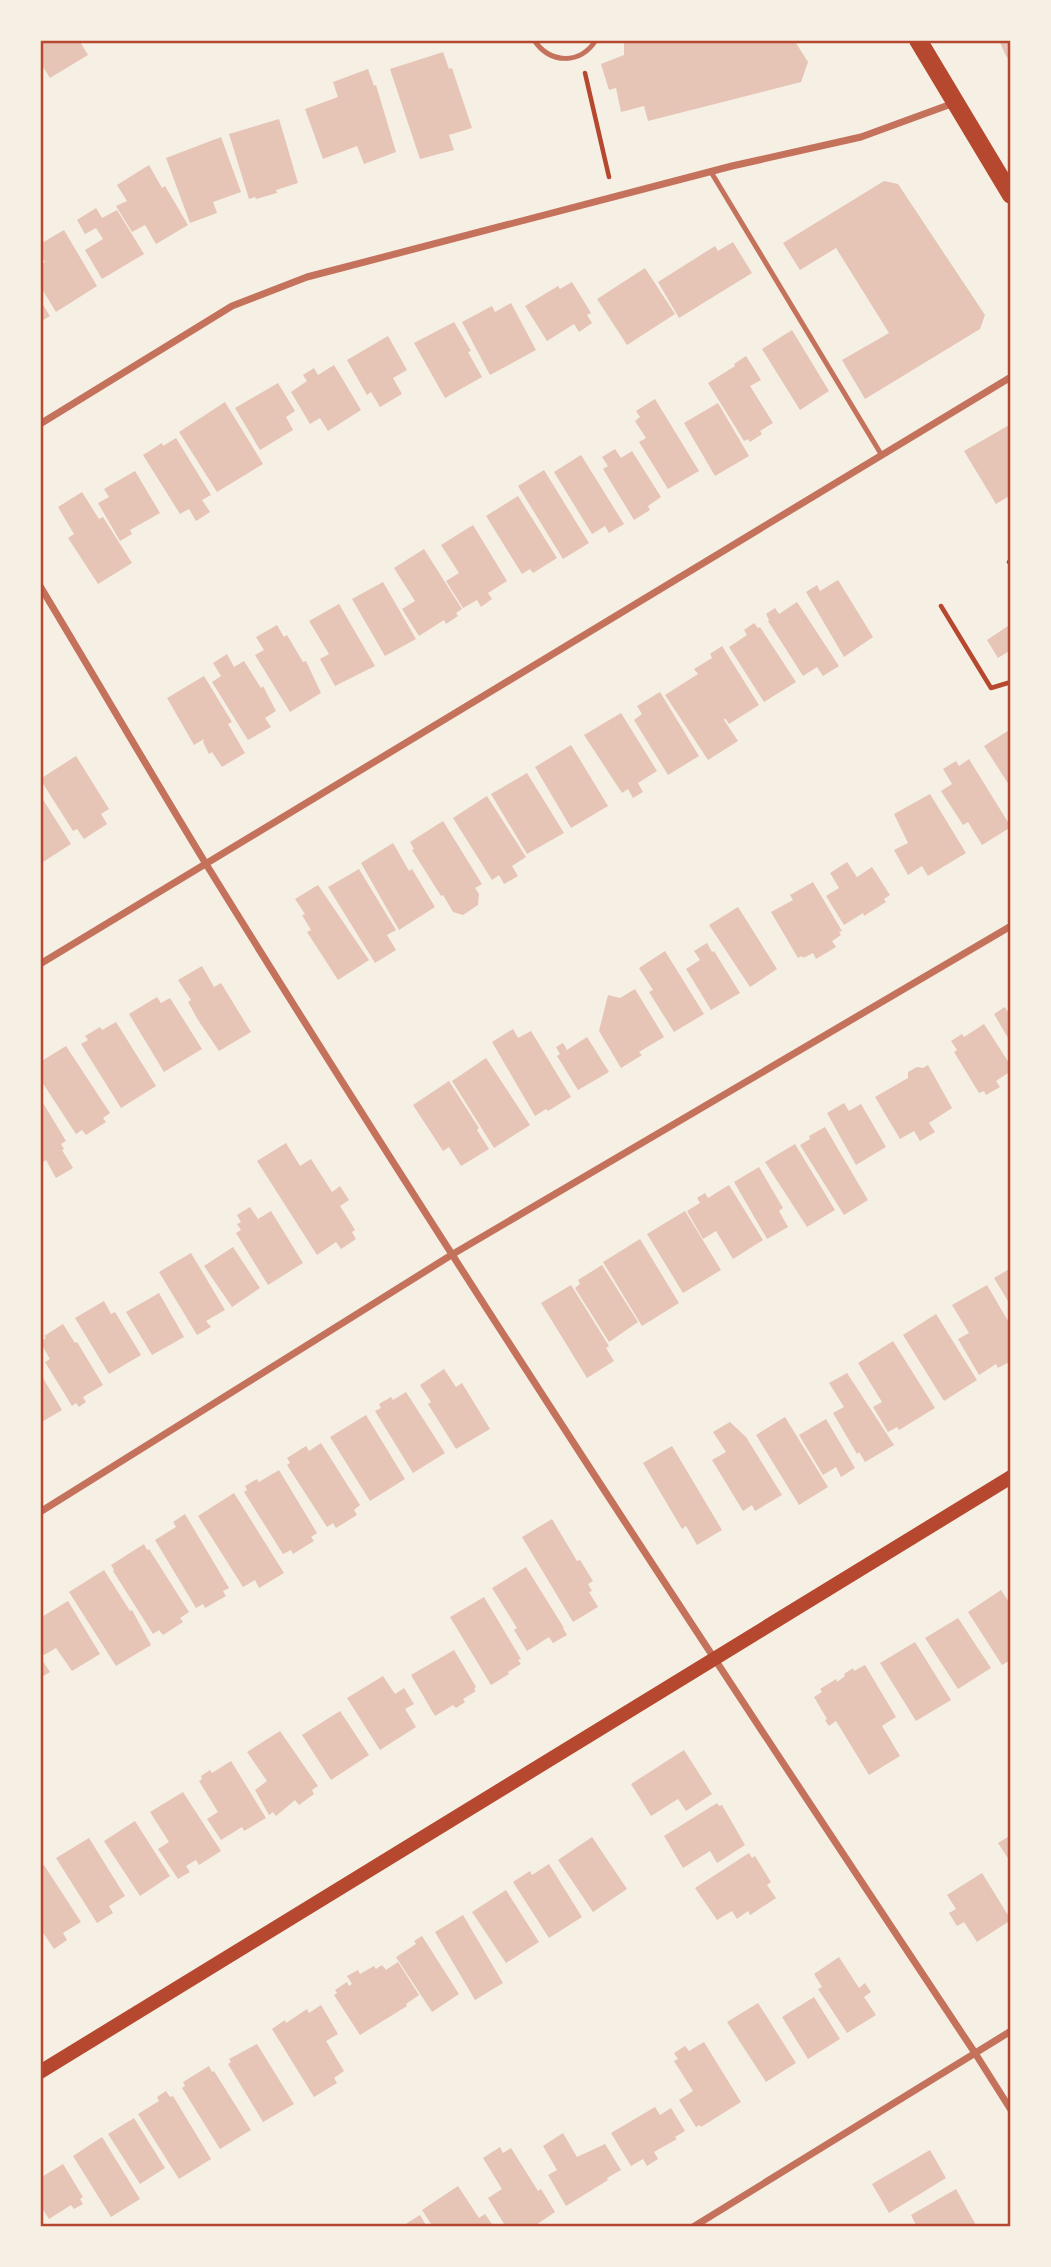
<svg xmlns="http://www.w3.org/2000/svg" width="1051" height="2267" viewBox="0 0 1051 2267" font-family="'Crimson Pro',serif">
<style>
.building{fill:#e6c5b7}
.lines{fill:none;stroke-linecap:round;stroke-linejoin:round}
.path{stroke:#b5482f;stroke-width:4.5}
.service{stroke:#c5725c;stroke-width:5}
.minor{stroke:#c5725c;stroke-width:7}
.secondary{stroke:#b5482f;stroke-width:14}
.primary{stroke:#b5482f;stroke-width:18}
.neatline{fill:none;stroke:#b5482f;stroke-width:2.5}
</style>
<rect width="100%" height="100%" fill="#f6efe4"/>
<path class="building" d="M40 40H79L88 55 50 78 40 62Z
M624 40H794L808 62 801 82 648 121 644 106 621 112 616 88 609 90 601 64 624 55Z
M999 40H1011V63L1005 54Z
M443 52 449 69 452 68 472 128 449 135 454 150 420 159 390 69Z
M368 69 374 86 376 85 396 152 364 164 357 146 323 159 305 109 338 97 333 82Z
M279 119 298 183 276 190 277 193 256 199 255 197 249 199 229 134Z
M221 137 241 192 213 202 217 213 190 223 166 158Z
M149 165 162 188 165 186 188 225 156 244 145 225 132 232 116 206 127 201 117 185Z
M884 181 898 184 985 315 980 329 865 399 842 360 889 333 836 248 800 270 783 243Z
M96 208 102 218 117 210 144 254 102 279 85 250 103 239 96 228 85 234 77 220Z
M64 230 97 286 56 312 40 286V265L45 262 40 255V244Z
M733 242 752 273 679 318 658 282 715 246 718 251Z
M645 268 675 314 627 345 597 299Z
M572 282 591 313 587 315 592 323 579 332 574 324 547 341 525 306 558 286 560 289Z
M40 300 50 316 40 322Z
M511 303 536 350 490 375 462 322 492 306 495 312Z
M454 322 471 351 468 352 482 377 445 398 414 343Z
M792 330 829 391 800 410 762 349Z
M388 336 407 370 393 378 402 394 380 407 371 392 367 395 347 360Z
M746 356 761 380 750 386 773 423 760 431 762 434 750 442 748 439 744 441 708 383 735 366 734 364Z
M334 365 361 410 328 431 320 418 310 424 291 392 307 381 303 375 314 368 318 375Z
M278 383 295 411 286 417 293 430 260 450 235 408Z
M655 399 699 471 668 489 639 442 646 438 635 421 640 417 636 411Z
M225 402 263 464 217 492 179 432Z
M718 403 749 456 715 476 684 423Z
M1011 424V495L996 504 964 451Z
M176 438 211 495 202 500 210 512 196 521 189 509 180 514 143 455 162 443 163 446Z
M615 449 621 458 632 451 661 497 648 506 650 510 634 520 603 469 608 466 602 457Z
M581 455 624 524 609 533 605 526 592 534 554 472Z
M544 470 589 543 563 559 518 486Z
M135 471 160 513 130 530 132 534 120 541 98 503 109 497 104 489Z
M82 492 99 519 103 517 132 563 98 584 68 538 74 534 58 507Z
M518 496 557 558 533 573 530 569 522 574 486 516Z
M473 525 507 581 488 593 492 599 481 607 477 600 463 608 446 581 459 573 441 545Z
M424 549 462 609 456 613 458 616 446 624 444 620 419 636 402 609 415 601 394 568Z
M838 580 873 637 844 657 806 592 817 585 820 591Z
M383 582 416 639 385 656 352 599Z
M797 602 839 666 823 676 817 667 803 676 768 621 769 620 766 614 775 608 779 614Z
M339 604 375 666 335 686 320 659 329 654 309 621Z
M754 623 758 628 760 627 796 682 764 702 729 647 747 635 744 630Z
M1011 624V655L1009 651 998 658 987 640Z
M277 625 284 637 287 635 303 662 306 661 321 693 290 712 255 655 264 650 256 637Z
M722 646 759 705 729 724 725 718 724 720 738 741 708 760 665 695 698 674 694 669 712 658 710 654Z
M227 654 234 667 244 661 261 688 263 686 276 711 265 718 271 727 248 740 212 682 221 676 213 663Z
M204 676 232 722 228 724 245 753 222 767 212 752 209 754 203 742 204 739 194 745 167 698Z
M660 692 699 756 668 775 634 720 642 714 637 706Z
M621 713 657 771 638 783 643 792 633 798 628 789 622 793 584 735Z
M1011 729V788L984 746Z
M571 745 608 806 571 828 535 767Z
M76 756 109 809 101 814 107 824 84 839 77 829 73 831 40 779Z
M969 759 1011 827 982 845 968 822 963 825 941 791 952 784 943 769 956 761 959 766Z
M527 773 564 833 527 854 491 794Z
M930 794 966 853 928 876 922 866 908 875 894 850 908 843 894 814Z
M40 795 71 844 40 864Z
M487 796 526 857 512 866 518 876 504 884 499 875 492 880 453 818Z
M443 821 482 884 475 888 479 894 478 905 463 915 453 912 443 895 441 896 412 850 414 849 410 842Z
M393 843 409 871 412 869 435 907 399 930 361 863Z
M847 862 857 877 872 867 890 895 884 899 886 902 864 916 863 913 844 925 826 896 839 888 830 873Z
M359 869 396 930 387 935 396 950 375 963 328 887Z
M813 882 842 931 839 932 841 935 832 941 836 947 816 959 813 953 803 958 802 956 798 958 771 912 793 900 790 895Z
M318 885 369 960 338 980 307 932 311 930 302 915 305 914 295 899Z
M738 907 777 969 750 987 709 925Z
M707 943 712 952 714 951 740 993 711 1010 686 969 700 960 694 951Z
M665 951 704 1014 674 1032 649 992 653 990 639 968Z
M202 966 214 987 221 983 251 1032 219 1051 198 1020 188 1002 191 1000 178 980Z
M635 989 664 1037 639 1052 642 1055 621 1068 599 1031 608 995 620 998Z
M157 997 161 1003 170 998 202 1049 164 1072 129 1014Z
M1005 1007 1007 1011 1011 1009V1043L994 1014Z
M116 1022 156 1086 121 1108 81 1044 88 1040 85 1036 100 1027 102 1030Z
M984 1024 1011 1066V1071L996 1081 1000 1087 986 1095 984 1091 979 1093 954 1052 957 1050 951 1041 962 1034 964 1037Z
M513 1029 518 1038 531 1031 571 1097 548 1111 546 1109 535 1116 492 1042Z
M587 1037 609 1072 578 1090 557 1056 560 1054 556 1047 563 1043 567 1050Z
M66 1046 110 1113 103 1118 106 1122 86 1135 82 1130 76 1134 40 1079V1062Z
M486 1058 530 1125 494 1148 452 1081Z
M928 1065 952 1108 929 1123 935 1132 920 1141 914 1131 900 1139 875 1097 908 1078V1072L917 1067 923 1068Z
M449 1081 479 1128 477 1130 489 1149 461 1166 449 1147 443 1151 413 1105Z
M40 1098 66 1141 61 1144 64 1149 62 1150 73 1168 56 1178 46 1160 43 1162 40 1157Z
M844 1103 849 1111 861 1104 886 1147 856 1165 827 1113Z
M825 1127 868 1200 844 1215 800 1145 810 1139 809 1136Z
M286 1143 300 1166 311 1159 332 1192 340 1186 349 1200 340 1206 355 1230 352 1232 356 1239 341 1249 336 1242 317 1255 257 1161Z
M795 1144 835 1210 807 1227 765 1162Z
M759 1167 783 1208 779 1211 788 1227 767 1239 734 1182Z
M729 1185 763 1240 733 1259 716 1231 703 1239 687 1211 700 1203 697 1198 705 1193 708 1198Z
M250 1207 258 1219 271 1211 303 1263 268 1285 236 1233 241 1230 237 1224 241 1222 237 1215Z
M685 1211 721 1270 683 1293 647 1234Z
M640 1239 679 1303 642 1326 603 1262Z
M233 1247 260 1288 232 1307 204 1266Z
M191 1253 225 1310 206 1321 211 1327 197 1335 159 1272Z
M602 1265 638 1322 609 1342 575 1288 580 1284 578 1280Z
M1011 1268V1306L994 1278Z
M571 1285 609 1346 606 1348 614 1361 587 1378 541 1303Z
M987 1285 1011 1326V1361L998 1368 996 1364 979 1375 958 1339 969 1333 952 1305Z
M159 1293 184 1337 152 1355 126 1312Z
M104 1301 111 1314 115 1312 141 1355 109 1374 75 1318Z
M936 1314 977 1380 944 1401 903 1335Z
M63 1324 75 1343 77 1342 103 1385 83 1397 86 1402 79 1407 76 1403 72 1406 45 1362 50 1359 40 1342 46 1338 44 1336Z
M893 1341 935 1408 899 1430 897 1427 888 1432 873 1407 882 1402 858 1363Z
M444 1369 456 1387 462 1383 490 1429 456 1449 428 1404 431 1402 420 1385Z
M40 1373 62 1410 40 1423Z
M847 1373 894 1445 865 1462 859 1452 857 1454 833 1413 844 1407 829 1383Z
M406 1392 445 1453 413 1473 375 1411 381 1408 379 1404 391 1397 393 1400Z
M366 1415 405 1479 370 1501 330 1437Z
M785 1417 828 1487 799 1505 756 1435Z
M826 1419 855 1468 841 1477 836 1467 823 1475 799 1435Z
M730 1422 746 1437 782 1495 755 1511 752 1505 743 1511 712 1460 726 1452 713 1432Z
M321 1443 360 1505 354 1510 357 1515 336 1528 333 1523 327 1527 287 1465 290 1463 287 1458 306 1446 309 1451Z
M672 1446 722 1530 697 1545 686 1526 682 1529 643 1463Z
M279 1470 317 1533 311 1537 314 1541 293 1554 291 1550 283 1554 244 1492 247 1490 245 1486 257 1479 259 1482Z
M234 1493 284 1573 259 1588 255 1580 243 1587 198 1516Z
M185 1514 229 1588 223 1591 226 1596 205 1608 203 1604 196 1608 155 1540 176 1527 173 1522Z
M552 1519 577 1561 580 1560 593 1581 588 1584 592 1591 589 1592 598 1607 573 1622 522 1537Z
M144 1544 147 1550 149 1549 189 1612 180 1618 183 1622 163 1635 159 1630 153 1634 113 1571 114 1570 111 1565Z
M526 1567 564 1628H563L567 1635 553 1643 549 1637 527 1651 514 1630 517 1628 492 1588Z
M104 1570 130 1611 132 1610 151 1645 116 1666 69 1592Z
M1001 1590 1011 1605V1660L1002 1665 968 1612Z
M484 1597 521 1659 518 1660 521 1664 508 1672 509 1674 491 1685 450 1617Z
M68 1601 100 1654 72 1671 56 1648 44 1655 40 1650V1618Z
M958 1618 991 1668 958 1689 925 1638Z
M915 1642 951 1700 916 1721 880 1663Z
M454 1650 476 1687 474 1689 476 1691 463 1699 465 1702 456 1708 453 1705 435 1716 411 1675Z
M40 1657 50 1672 40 1678Z
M865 1665 896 1717 882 1726 900 1756 869 1775 836 1721 829 1726 825 1720 827 1719 814 1697 822 1692 820 1689 836 1679 837 1682 845 1676 844 1674 853 1668 854 1671Z
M383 1676 395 1694 404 1688 414 1704 405 1709 416 1727 380 1750 347 1698Z
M340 1711 369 1755 331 1780 302 1735Z
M280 1731 318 1786 312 1790 314 1794 299 1805 295 1800 276 1816 273 1812 269 1815 255 1790 267 1781 247 1752Z
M684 1750 712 1794 686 1811 678 1799 651 1816 631 1784Z
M231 1761 266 1818 244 1831 242 1827 221 1840 207 1819 218 1812 199 1781 202 1779 201 1776 210 1770 212 1773Z
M183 1792 221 1851 199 1865 196 1860 186 1866 190 1872 178 1879 158 1849 169 1842 150 1812Z
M717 1803 719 1806 722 1805 745 1845 717 1863 710 1851 683 1868 664 1836Z
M135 1821 170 1876 140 1896 104 1841Z
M1011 1835V1863L998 1843Z
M592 1837 627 1889 593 1912 558 1860Z
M89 1838 125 1896 109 1906 113 1913 97 1923 56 1858Z
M749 1853 752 1858 755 1856 771 1882 767 1885 776 1898 750 1915 748 1911 737 1919 732 1911 717 1920 695 1888Z
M549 1864 582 1917 549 1938 513 1882 530 1871 532 1875Z
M44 1865 81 1922 63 1933 67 1940 54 1949 40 1928V1868Z
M982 1873 1011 1920 977 1942 964 1922 957 1926 949 1913 956 1909 947 1895Z
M506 1890 539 1942 506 1963 472 1912Z
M463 1915 503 1983 475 2000 435 1932Z
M422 1936 459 1994 432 2012 396 1957 416 1944 414 1941Z
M839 1957 859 1988 865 1983 871 1992 864 1997 876 2015 847 2033 818 1989 822 1987 814 1974Z
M398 1962 419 1995 406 2004 407 2006 360 2035 334 1995 337 1993 335 1990 347 1982 349 1986 352 1984 347 1976 358 1970 360 1974 374 1966 376 1969 382 1965 386 1970Z
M814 1997 840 2039 808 2059 782 2017Z
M758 2003 796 2063 766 2082 727 2022Z
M321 2005 338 2034 326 2041 344 2071 334 2078 337 2083 314 2097 272 2029 285 2020 286 2023 307 2009 309 2013Z
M704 2042 741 2102 701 2127 700 2125 696 2127 679 2100 693 2091 674 2061 678 2059 674 2053 685 2046 689 2051Z
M257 2044 294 2104 263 2122 228 2064 231 2062 229 2059Z
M209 2066 212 2072 214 2071 251 2130 220 2149 182 2088 185 2086 183 2082Z
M166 2091 170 2097 173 2096 211 2159 179 2179 138 2114 159 2101 157 2097Z
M655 2107 660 2115 671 2108 685 2131 675 2137 677 2139 654 2152 658 2159 647 2166 643 2159 631 2166 611 2133Z
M134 2118 165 2168 140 2184 108 2134Z
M563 2133 577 2157 605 2144 621 2170 607 2178 608 2180 566 2206 548 2175 557 2170 543 2146Z
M102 2137 140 2199 111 2217 73 2156Z
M500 2147 503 2153 511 2148 538 2191 541 2189 555 2212 533 2227H506L488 2198 502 2189 483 2158Z
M930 2150 946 2178 889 2213 872 2184Z
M63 2164 83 2197 80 2199 83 2204 74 2209 71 2205 49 2219 40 2205V2178Z
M458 2186 479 2218 485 2214 494 2227H433L422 2210Z
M956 2189 977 2227H917L911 2215Z
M420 2215 427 2227H401Z"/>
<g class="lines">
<path class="path" d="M585 73 609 177
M1009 562 1011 563
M941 606 991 688 1011 682"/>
<path class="service" d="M534 40C550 64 580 65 596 40
M711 172 881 454"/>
<path class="minor" d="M40 424 232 306 307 277 732 166 861 137 954 103
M40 586C96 679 150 772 206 864 454 1265 714 1660 975 2053L1011 2110
M40 964 1011 377
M40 1512 453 1254 1011 926
M693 2227 1011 2031"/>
<path class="secondary" d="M40 2072 1011 1477"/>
<path class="primary" d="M918 40 1011 195"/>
</g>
<rect width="1051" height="2267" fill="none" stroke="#f6efe4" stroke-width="84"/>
<rect x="42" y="42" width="967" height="2183" class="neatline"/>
</svg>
